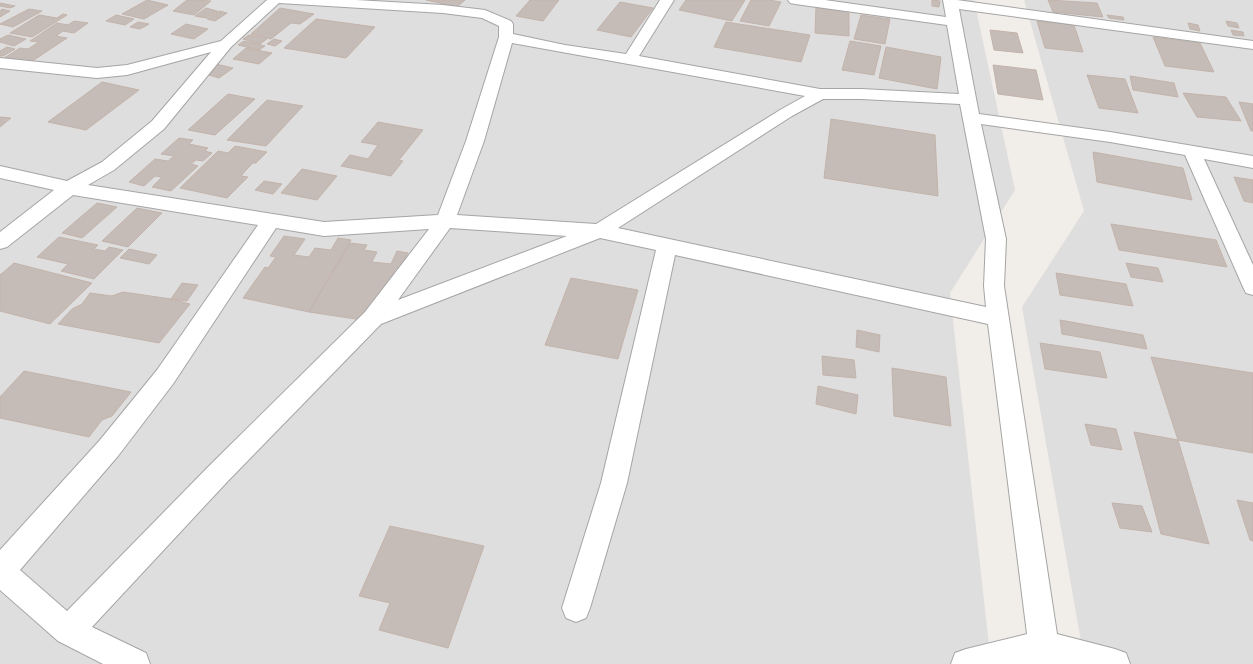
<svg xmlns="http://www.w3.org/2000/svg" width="1253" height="664" viewBox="0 0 1253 664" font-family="Cabin,sans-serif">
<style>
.residential{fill:#dfdede}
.building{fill:#c6bcb7;stroke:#c3b3aa}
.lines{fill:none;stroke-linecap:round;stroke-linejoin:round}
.street-casing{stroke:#a5a5a5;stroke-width:2}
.street{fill:#fff;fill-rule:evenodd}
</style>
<rect width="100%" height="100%" fill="#f1ede8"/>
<path class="residential" d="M0 0H974L1015 190 950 293 991 664H0Z
M1024 0H1253V664H1085L1022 307 1084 211Z"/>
<path class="building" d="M147 0 168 5 144 19 122 14Z
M187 0H194L211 1 194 15 173 11Z
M426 0H465L457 7Z
M530 0H559L543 21 516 16Z
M686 0H745L732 21 679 10Z
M751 0H769L781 2 769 26 740 21Z
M932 0 940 1 939 7 932 6Z
M1048 0 1097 3 1103 17 1053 12Z
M620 2 653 8 631 37 597 30Z
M0 3 15 6 10 8 0 6Z
M816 7 849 10V36L815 33Z
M206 8 217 11 206 18 195 16Z
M280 8 314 14 300 24 291 23 271 39 251 34Z
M2 9 10 11 0 17V11Z
M29 9 42 11 13 27 0 24Z
M219 11 227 13 215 21 207 19Z
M63 14 67 15 32 37 10 33 39 15 57 18Z
M116 15 134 19 125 25 106 21Z
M861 15 890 19 885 44 854 39Z
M1107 15 1123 17 1124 20 1109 18Z
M316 19 375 27 346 58 284 48Z
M74 21 88 23 74 33 63 31 56 36 67 38 31 62 4 58 20 48 28 49 39 42 30 41 57 23 68 25Z
M1037 21 1074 25 1083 52 1045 48Z
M1226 21 1237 23 1239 28 1228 26Z
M138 22 149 24 140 29 130 27Z
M726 22 810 35 801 62 714 47Z
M1188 23 1198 25 1200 31 1190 29Z
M186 24 208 29 194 39 171 34Z
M990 30 1017 33 1023 53 994 50Z
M1231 30 1243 32 1244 36 1233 35Z
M8 35 26 39 14 46 0 42V39Z
M249 35 267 39 260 44 243 39Z
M1153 37 1200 43 1214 72 1165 66Z
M274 39 282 41 275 46 267 44Z
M244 41 265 46 259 50 238 45Z
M850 41 881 46 874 75 842 70Z
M7 47 15 49 3 56H0V51Z
M886 47 941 57 937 89 879 78Z
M246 48 272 53 259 64 233 59Z
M216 64 233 68 219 78 202 73Z
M993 65 1036 70 1043 100 998 94Z
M1087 75 1125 79 1138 113 1099 108Z
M1130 76 1174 83 1178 97 1133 90Z
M102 82 139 90 86 130 48 122Z
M1183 93 1226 97 1241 121 1197 117Z
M228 94 255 99 215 135 188 130Z
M267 100 303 106 266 146 227 140Z
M1239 102 1253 104V131H1251Z
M0 117 11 118 0 127Z
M831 119 935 135 938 196 824 178Z
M378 122 423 130 399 160 403 161 391 176 341 166 350 155 368 159 378 145 361 142Z
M179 138 193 140 189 144 208 148 205 151 212 153 203 161 196 160 191 164 198 166 171 191 152 187 162 177 155 176 144 186 129 182 155 159 168 161 174 156 161 154Z
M235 146 267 152 256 163H253L247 169 241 176 248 177 227 198 180 188 218 151 228 153Z
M1093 152 1183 168 1192 200 1097 182Z
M302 169 337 176 317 200 281 193Z
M1234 177 1253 180V203L1244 201Z
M264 181 282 184 273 194 255 190Z
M97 203 117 207 82 238 62 233Z
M137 208 162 213 128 247 102 241Z
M1111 224 1216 240 1227 267 1119 250Z
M284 236 305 239 294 255 309 257 315 248 331 250 338 238 351 240 309 312 243 298 265 267 268 268 276 257 270 256Z
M59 237 98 245 94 249 105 251 109 247 123 250 94 279 61 271 68 264 37 257Z
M350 243 367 245 364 250 377 252 372 262 391 264 397 251 408 253 399 268H396L369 321 309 312Z
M129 249 157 255 149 264 120 258Z
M14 263 92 283 50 324 0 311V275Z
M1126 263 1158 268 1163 282 1131 277Z
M1056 273 1126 284 1133 306 1060 295Z
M571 278 638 290 618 359 545 345Z
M182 283 198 285 187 301 171 299Z
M123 292 171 299 190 304 159 343 58 324 72 309 82 304 90 293 112 296Z
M1060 320 1143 335 1147 349 1062 334Z
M857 330 880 335 879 352 856 347Z
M1040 343 1100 352 1107 378 1045 369Z
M822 356 854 360 856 378 823 375Z
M1151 357 1253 373V453L1178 440Z
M892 368 946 377 951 426 894 416Z
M24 371 131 392 112 416 102 420 89 437 0 418V397Z
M818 386 858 395 856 414 816 404Z
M1085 424 1116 429 1122 450 1091 445Z
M1134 432 1178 440 1209 544 1161 534Z
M1237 500 1253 503V541L1250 540Z
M1112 503 1142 506 1152 532 1120 528Z
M390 526 484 546 448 648 379 630 390 603 359 596Z"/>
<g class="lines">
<defs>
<path id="street" d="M267 0H356L443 5 485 10 511 21 513 24V34L565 45 626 54 660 0H674L639 56 820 89H861L959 94 947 25 795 4 790 3 788 0H825L946 17 943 0H957L1253 41V49L959 9 979 114 1110 132 1253 156V168L1204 159 1253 265V295L1246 293 1243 287 1185 155 1110 142 981 124 1006 239 1004 286 1057 634 1115 649 1126 653 1130 664H951L955 653 966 649 1027 634 988 324 675 255 627 483 590 608 586 618 576 622 566 618 562 608 601 483 656 250 600 238 381 324 227 482 92 627 146 653 150 664H103L58 641 0 590V550L100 440 157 370 258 225 73 195 7 247 0 249V232L54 190 0 178V166L67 181 102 162 152 121 211 52 127 75 97 78 0 68V58L97 68 127 65 221 41ZM279 3 443 13 482 18 499 26V37L466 141 438 215 324 222 88 185 114 170 164 129 231 47ZM512 43 805 96 780 110 596 224 457 215 484 141ZM823 99H861L960 104 986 239 984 286 986 307 618 228 792 116ZM276 228 324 236 429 229 365 312 209 466 67 611 20 570 118 456 173 384ZM450 228 567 236 398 300Z"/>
</defs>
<use href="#street" class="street-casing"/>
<use href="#street" class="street"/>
</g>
</svg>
